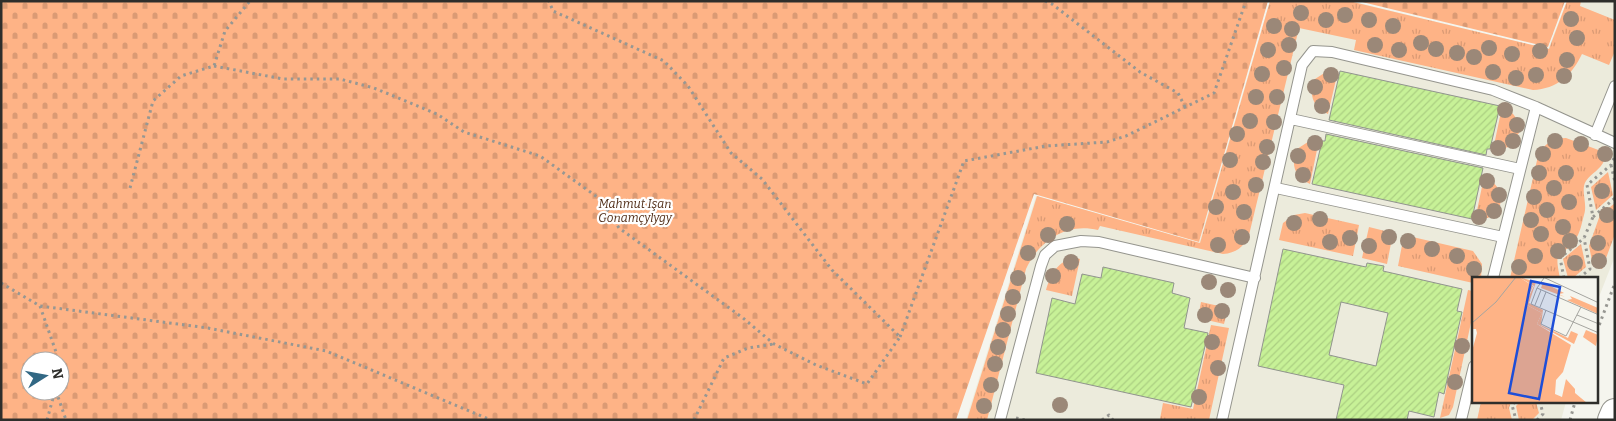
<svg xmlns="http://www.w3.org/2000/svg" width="1616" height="421" viewBox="0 0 1616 421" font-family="Bitter,serif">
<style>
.built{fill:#ecebdc}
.grass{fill:url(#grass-tufts)}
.cemetery{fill:url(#cemetery-stones);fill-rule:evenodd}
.building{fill:url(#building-hatch);stroke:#91948e;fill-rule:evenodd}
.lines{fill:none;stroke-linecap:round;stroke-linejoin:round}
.lane-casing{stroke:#95958e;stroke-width:12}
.secondary-casing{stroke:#95958e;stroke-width:30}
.path{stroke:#979792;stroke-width:3;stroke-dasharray:2.5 4;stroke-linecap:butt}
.lane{stroke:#fff;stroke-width:10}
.secondary{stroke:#fff;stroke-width:28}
.tree{fill:#9b8878}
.labels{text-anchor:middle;stroke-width:4.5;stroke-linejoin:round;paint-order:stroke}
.park-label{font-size:12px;font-style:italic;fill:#512e18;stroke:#fff}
.inset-road{fill:none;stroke:#a5a5a0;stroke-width:1}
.view{fill:#1d4ed8;fill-opacity:0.15;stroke:#1d4ed8;stroke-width:2.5}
.inset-edge{fill:none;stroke:#2e2e2b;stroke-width:2.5}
</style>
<defs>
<pattern id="grass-tufts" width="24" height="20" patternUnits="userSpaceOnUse" patternTransform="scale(1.25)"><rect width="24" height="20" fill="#feb386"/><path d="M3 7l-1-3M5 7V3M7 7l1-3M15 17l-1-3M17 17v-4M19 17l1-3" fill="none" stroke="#da9a74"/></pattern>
<pattern id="cemetery-stones" width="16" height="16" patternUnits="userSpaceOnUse" patternTransform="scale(1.25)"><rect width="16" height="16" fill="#feb386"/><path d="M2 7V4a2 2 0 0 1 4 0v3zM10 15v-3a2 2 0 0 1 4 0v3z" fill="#da9a74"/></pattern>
<pattern id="building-hatch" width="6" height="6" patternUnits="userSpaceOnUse" patternTransform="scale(1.25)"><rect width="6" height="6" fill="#c7f197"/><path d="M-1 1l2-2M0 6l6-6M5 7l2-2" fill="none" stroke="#abcf82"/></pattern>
</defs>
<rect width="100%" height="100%" fill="#f5f5ee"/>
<path class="built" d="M1270 1H1351L1548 49 1567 1H1615V256L1597 302V278H1474V402H1566L1561 420H966L1036 196 1199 243Z"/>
<path class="grass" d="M1270 1H1349L1549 49 1567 1H1581L1580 6 1615 20V51L1609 65 1582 54C1572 75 1557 89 1533 90L1354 50 1356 40 1299 28 1249 235C1244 247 1236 253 1223 254L1100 226 1098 230C1066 222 1039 241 1026 269L987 420H967L1037 196 1200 243Z
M1329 70 1338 71 1328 114C1313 107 1308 95 1315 79Z
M1502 107C1515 112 1519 120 1519 133L1509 147 1493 150Z
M1566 138 1612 155 1610 160 1605 159C1600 171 1592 172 1586 181 1580 190 1588 203 1584 215 1582 222 1580 234 1575 240 1561 260 1553 245 1560 278H1510L1538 156C1544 144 1552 138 1566 138Z
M1311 140H1319L1310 184C1295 177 1290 165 1297 149Z
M1608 172 1613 195 1596 210 1591 187Z
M1484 177C1511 188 1504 221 1475 220Z
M1615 203V234L1602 269 1593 266 1589 246 1600 215Z
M1305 213 1359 225 1353 256 1279 240 1283 223 1294 215Z
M1369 227 1393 233 1387 264 1362 258Z
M1404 235 1473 251 1482 264 1481 278H1474L1473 283 1398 266Z
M1581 244 1586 267 1573 278H1568L1563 259Z
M1076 258 1080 259 1072 296 1046 290C1051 274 1058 260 1076 258Z
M1468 290 1473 291V313L1453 407 1449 415 1440 418Z
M1201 302 1228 308 1224 324 1198 318Z
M1211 325 1229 328 1209 420 1160 419 1163 403 1193 409Z
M1481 402H1511L1509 408 1512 420H1477Z
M1520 402H1536L1539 413 1532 420H1519L1516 406Z"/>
<path class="cemetery" d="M1 1H1268L1199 242 1034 194 956 420H1ZM30 361H60V391H30Z
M1358 1H1565L1548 47Z"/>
<path class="building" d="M1340 71 1500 106 1490 149H1487L1486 155 1329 120Z
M1326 134 1483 168 1472 219 1312 184 1322 141H1325Z
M1283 249 1366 267 1367 263 1384 266 1383 271 1462 289 1457 311 1462 312 1455 343 1444 394 1439 392 1434 417 1409 411 1407 420H1336L1344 385 1258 366ZM1341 302 1388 313 1376 366 1329 355Z
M1103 267 1174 283 1172 293 1190 298 1184 328 1208 333 1191 407 1036 373 1052 298 1075 304 1082 274 1101 278Z"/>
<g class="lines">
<defs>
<path id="lane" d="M1291 119 1520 169
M1595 135 1615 86
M1276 188 1503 237
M1493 278 1536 107 1615 143
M1000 420 1041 266 1045 255 1055 246 1081 241 1099 242 1255 278
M1222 420 1302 65 1313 51 1332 52 1493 90 1536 107
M1461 420 1474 366"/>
<path id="secondary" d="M1612 420 1615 413"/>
</defs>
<use href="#lane" class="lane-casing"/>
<use href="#secondary" class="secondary-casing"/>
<path class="path" d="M1045 1 1052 4 1140 72 1178 93 1185 107
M214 66 283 79H340L374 88 437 114 464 132 540 156 600 199 619 228 743 318 774 344 816 365 867 384 900 337 832 270 762 179 731 153 688 86 664 61 553 11 549 1
M1614 158 1611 165 1587 185 1593 217 1615 198
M1611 165 1615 182
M130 188 153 101 181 76 214 66 225 31 250 1
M1564 278 1560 258 1584 238 1593 217
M1579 278 1590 269 1584 238
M1 283 40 306 208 328 326 351 491 420
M40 306 56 352V361
M1597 331 1615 283
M900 337 964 161 1046 146 1107 142 1126 136 1214 93 1246 1
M56 391 66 420
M1515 402 1512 405 1516 420
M1016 418 1025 420
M47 420 55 391
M694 420 724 358 748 348 774 344
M1102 420 1109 415 1113 420
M1537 420 1543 414 1540 402
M1570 420 1575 402"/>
<use href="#lane" class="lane"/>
<use href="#secondary" class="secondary"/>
</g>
<g class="tree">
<circle cx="1301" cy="13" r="8"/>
<circle cx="1345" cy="15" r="8"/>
<circle cx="1571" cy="19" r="8"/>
<circle cx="1326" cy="20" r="8"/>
<circle cx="1369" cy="20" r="8"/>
<circle cx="1274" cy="26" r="8"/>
<circle cx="1393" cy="26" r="8"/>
<circle cx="1292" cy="29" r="8"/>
<circle cx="1577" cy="38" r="8"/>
<circle cx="1421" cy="43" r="8"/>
<circle cx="1289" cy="45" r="8"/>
<circle cx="1375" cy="45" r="8"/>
<circle cx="1489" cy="48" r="8"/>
<circle cx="1436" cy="49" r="8"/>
<circle cx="1268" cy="50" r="8"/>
<circle cx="1399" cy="50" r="8"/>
<circle cx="1540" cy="51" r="8"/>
<circle cx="1457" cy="53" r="8"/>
<circle cx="1512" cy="54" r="8"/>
<circle cx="1474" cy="57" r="8"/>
<circle cx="1567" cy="60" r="8"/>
<circle cx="1284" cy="68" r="8"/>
<circle cx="1493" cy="72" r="8"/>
<circle cx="1262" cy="74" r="8"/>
<circle cx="1331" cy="75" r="8"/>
<circle cx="1536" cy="75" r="8"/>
<circle cx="1564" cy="76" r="8"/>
<circle cx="1516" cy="78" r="8"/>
<circle cx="1315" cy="87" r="8"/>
<circle cx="1256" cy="97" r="8"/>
<circle cx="1277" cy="97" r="8"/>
<circle cx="1322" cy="106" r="8"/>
<circle cx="1505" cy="110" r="8"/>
<circle cx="1250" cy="121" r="8"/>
<circle cx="1274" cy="122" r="8"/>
<circle cx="1517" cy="125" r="8"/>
<circle cx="1237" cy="134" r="8"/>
<circle cx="1513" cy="141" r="8"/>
<circle cx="1555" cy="141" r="8"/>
<circle cx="1315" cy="143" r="8"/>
<circle cx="1581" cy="144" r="8"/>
<circle cx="1267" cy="147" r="8"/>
<circle cx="1498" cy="148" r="8"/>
<circle cx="1543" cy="154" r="8"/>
<circle cx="1605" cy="154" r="8"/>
<circle cx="1298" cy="156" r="8"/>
<circle cx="1230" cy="160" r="8"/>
<circle cx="1263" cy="162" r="8"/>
<circle cx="1539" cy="173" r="8"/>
<circle cx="1566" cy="173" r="8"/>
<circle cx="1303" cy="175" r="8"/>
<circle cx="1487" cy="181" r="8"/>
<circle cx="1256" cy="185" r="8"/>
<circle cx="1554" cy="188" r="8"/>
<circle cx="1602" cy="191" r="8"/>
<circle cx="1233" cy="192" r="8"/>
<circle cx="1499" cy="195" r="8"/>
<circle cx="1534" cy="197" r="8"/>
<circle cx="1569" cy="202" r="8"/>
<circle cx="1216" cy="207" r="8"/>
<circle cx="1547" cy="210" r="8"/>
<circle cx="1494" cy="211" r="8"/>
<circle cx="1244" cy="212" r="8"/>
<circle cx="1607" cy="215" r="8"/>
<circle cx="1479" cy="217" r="8"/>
<circle cx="1320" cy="219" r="8"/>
<circle cx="1531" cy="220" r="8"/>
<circle cx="1294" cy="223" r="8"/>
<circle cx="1067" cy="224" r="8"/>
<circle cx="1563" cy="227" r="8"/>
<circle cx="1541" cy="234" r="8"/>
<circle cx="1048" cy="235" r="8"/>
<circle cx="1242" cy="237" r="8"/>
<circle cx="1389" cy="237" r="8"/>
<circle cx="1350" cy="238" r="8"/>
<circle cx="1408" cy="241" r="8"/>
<circle cx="1570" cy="241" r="8"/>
<circle cx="1330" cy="242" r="8"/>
<circle cx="1598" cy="243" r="8"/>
<circle cx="1218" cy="245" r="8"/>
<circle cx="1369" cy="246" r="8"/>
<circle cx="1432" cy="249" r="8"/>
<circle cx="1558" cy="251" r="8"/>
<circle cx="1028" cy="253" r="8"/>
<circle cx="1457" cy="256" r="8"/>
<circle cx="1535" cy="256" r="8"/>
<circle cx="1599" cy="261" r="8"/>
<circle cx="1071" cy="262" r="8"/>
<circle cx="1575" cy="263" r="8"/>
<circle cx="1519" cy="267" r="8"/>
<circle cx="1474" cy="269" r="8"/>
<circle cx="1053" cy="276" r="8"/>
<circle cx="1018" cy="278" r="8"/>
<circle cx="1209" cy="282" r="8"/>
<circle cx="1228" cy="290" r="8"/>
<circle cx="1013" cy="297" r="8"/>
<circle cx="1222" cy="311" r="8"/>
<circle cx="1008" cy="314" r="8"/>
<circle cx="1205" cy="315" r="8"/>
<circle cx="1003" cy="330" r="8"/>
<circle cx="1212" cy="342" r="8"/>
<circle cx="1462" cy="346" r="8"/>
<circle cx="998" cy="347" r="8"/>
<circle cx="995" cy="364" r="8"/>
<circle cx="1218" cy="368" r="8"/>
<circle cx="1455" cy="382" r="8"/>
<circle cx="991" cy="385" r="8"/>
<circle cx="1199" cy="397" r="8"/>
<circle cx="1060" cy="405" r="8"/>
<circle cx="984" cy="406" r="8"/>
</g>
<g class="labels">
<g class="park-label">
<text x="635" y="208">Mahmut Işan<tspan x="635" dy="14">Gonamçylygy</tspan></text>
</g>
</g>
<g transform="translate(1472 277)">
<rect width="126" height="126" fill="#f5f5ee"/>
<path d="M47 0 64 5 57 26 71 33 69 48 96 61 99 54 106 57 102 67 65 47 70 36 53 27 62 9ZM71 5 92 16 87 17 93 20 69 11ZM98 19 126 31V37L95 23 100 22Z" fill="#feb386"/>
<path d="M0 0H47L61 9 53 27 70 36 65 47 99 68 91 95 84 103 83 117 90 120 94 102 103 112V116L115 126H0V74L5 56 4 52H0Z" fill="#feb386"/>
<path d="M114 53 126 58 124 69 111 60Z" fill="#feb386"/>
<path class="inset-road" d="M71 0 127 26M72 1 65 11 127 38M65 11 59 27 127 56M63 28 69 13M68 30 74 15M74 33 69 47 94 59 109 30M105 38 127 47M0 46 24 25 44 0"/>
<path class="view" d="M59 4 88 10 67 122 37 116Z"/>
<rect width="126" height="126" class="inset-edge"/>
</g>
<rect width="1616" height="421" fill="none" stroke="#2e2e2b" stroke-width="5"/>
<g transform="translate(45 376) rotate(79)"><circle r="24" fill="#ffffff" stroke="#ababaa"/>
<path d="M0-4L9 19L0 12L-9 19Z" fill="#326884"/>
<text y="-8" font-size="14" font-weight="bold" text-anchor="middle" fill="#2e2e2b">N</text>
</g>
</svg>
